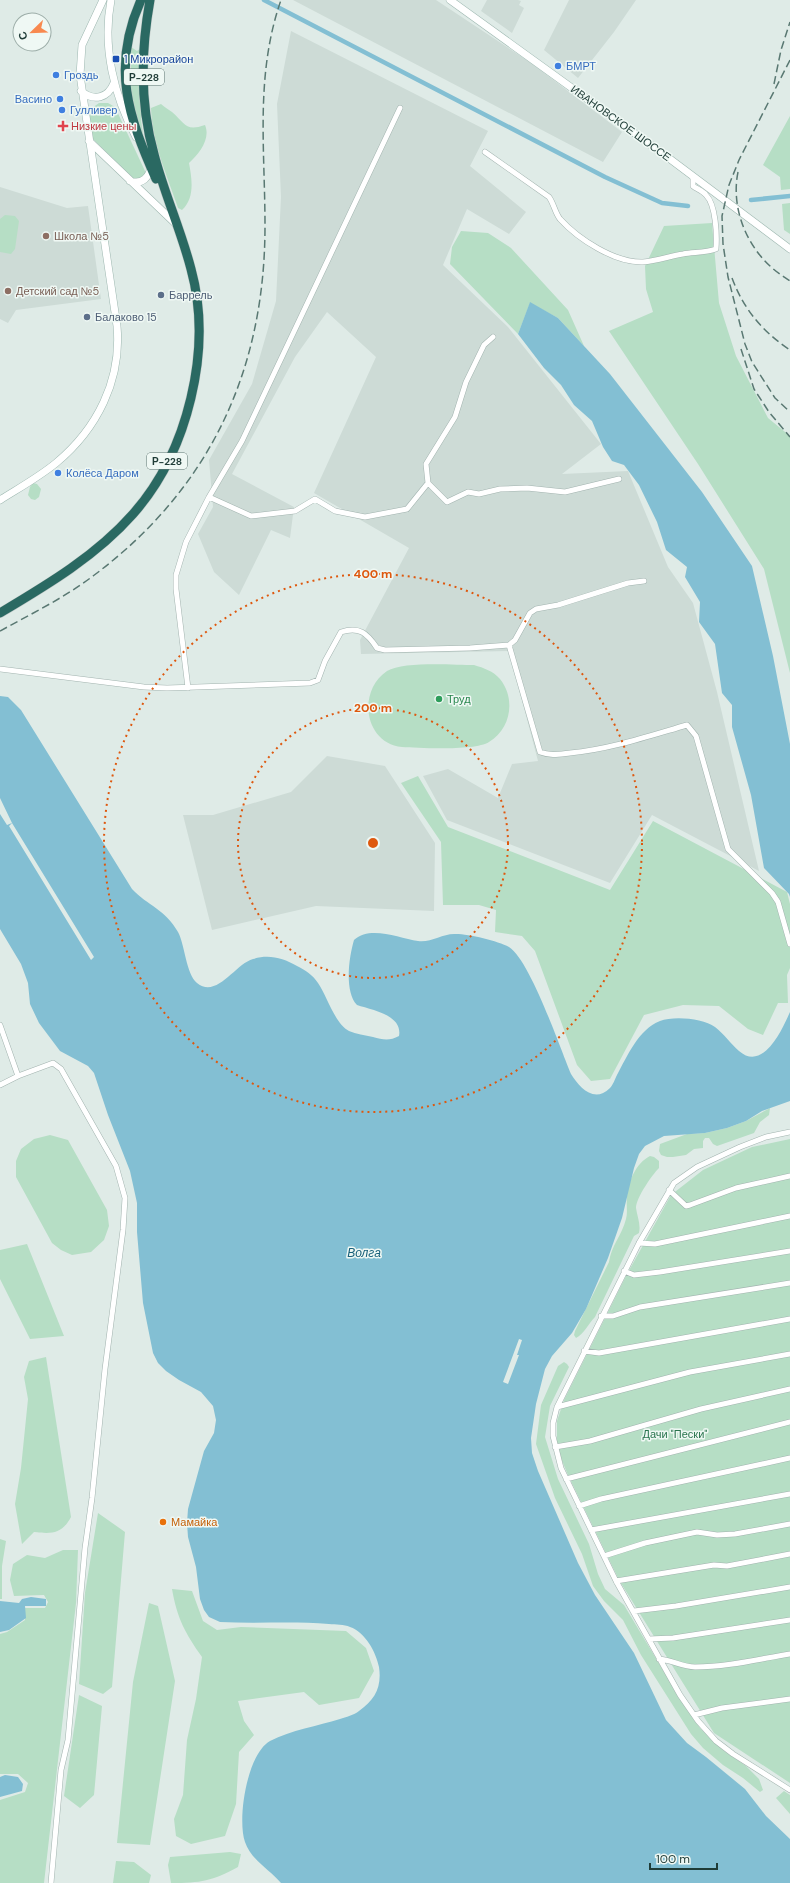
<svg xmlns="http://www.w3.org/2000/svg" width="790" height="1883" viewBox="0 0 790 1883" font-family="'DM Sans',sans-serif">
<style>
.built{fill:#cddbd6}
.green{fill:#b6dec5}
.water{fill:#83bfd3}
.pier{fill:#dfebe7}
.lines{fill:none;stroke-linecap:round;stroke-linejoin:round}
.canal{stroke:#83bfd3;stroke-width:4.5}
.street-casing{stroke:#a2b3af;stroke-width:6}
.secondary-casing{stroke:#9db7b0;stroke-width:8}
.highway-casing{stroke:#c0c8c7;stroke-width:10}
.street{stroke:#fff;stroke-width:5}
.secondary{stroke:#fff;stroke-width:7}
.highway{stroke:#2a6962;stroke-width:9}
.rail{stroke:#597872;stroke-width:1.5;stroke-dasharray:8 4;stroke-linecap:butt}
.ring{fill:none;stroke:#de580e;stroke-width:2;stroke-dasharray:2 4}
.transit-dot{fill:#1a4fb4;stroke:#eff8f4;stroke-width:1.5}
.shop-dot{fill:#3f7fe0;stroke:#eff8f4;stroke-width:1.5}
.health-dot{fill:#e0444e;stroke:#eff8f4;stroke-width:1.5}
.education-dot{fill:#8d6e63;stroke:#eff8f4;stroke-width:1.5}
.service-dot{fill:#5c6f8a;stroke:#eff8f4;stroke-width:1.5}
.leisure-dot{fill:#2e9e5b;stroke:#eff8f4;stroke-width:1.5}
.food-dot{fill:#e8710a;stroke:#eff8f4;stroke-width:1.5}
.labels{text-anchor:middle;stroke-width:3;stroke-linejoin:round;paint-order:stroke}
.shield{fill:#eff8f4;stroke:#5d7470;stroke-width:1}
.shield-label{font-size:10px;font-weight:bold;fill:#1f3c37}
.transit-label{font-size:11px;fill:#164399;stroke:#eff8f4;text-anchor:start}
.shop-label{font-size:11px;fill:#366cbe;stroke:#eff8f4;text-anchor:start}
.street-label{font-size:11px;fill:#1f3c37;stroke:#eff8f4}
.health-label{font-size:11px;fill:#be3a42;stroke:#eff8f4;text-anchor:start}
.education-label{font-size:11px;fill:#785e54;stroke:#eff8f4;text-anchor:start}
.service-label{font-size:11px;fill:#4e5e75;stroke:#eff8f4;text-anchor:start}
.leisure-label{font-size:11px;fill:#27864d;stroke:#eff8f4;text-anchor:start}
.park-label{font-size:11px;fill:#28744d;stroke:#eff8f4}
.food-label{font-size:11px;fill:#c56008;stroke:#eff8f4;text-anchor:start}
.water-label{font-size:12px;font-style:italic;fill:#17607a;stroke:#eff8f4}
.centre{fill:#de580e;stroke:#eff8f4;stroke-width:2}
.ring-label{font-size:12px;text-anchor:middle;font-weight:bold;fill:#de580e;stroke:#eff8f4;stroke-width:3;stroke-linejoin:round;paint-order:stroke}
</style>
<rect width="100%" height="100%" fill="#dfebe7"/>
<path class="built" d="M293 0H436L531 63 622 132 603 162Z
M487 0H518L521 1 519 5 524 8 512 33 481 11Z
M569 0H636L614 32 578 78 544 50Z
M291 31 488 131 470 166 526 212 509 234 467 209 443 265 508 327 601 444 562 474 628 471 668 567 693 603 717 692 759 871 652 815 610 883 447 820 423 776 448 769 498 798 512 764 538 761 509 651 361 654 360 640 409 548 314 493 376 357 327 312 295 357 232 474 294 507 290 538 271 530 239 595 214 572 198 534 213 507 209 460 252 384 276 301 281 197 277 104Z
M0 187 67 208 88 206 101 299 16 310 8 323 0 319Z
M327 756 385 766 435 843 434 911 316 906 212 930 183 815H213L291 792Z"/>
<path class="green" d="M131 47 137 51 141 48V120L145 146 131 105Z
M99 103H108L115 107 145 171V176L139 179 133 178 93 139 89 115 92 108Z
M161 104C164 107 168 109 172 112 185 123 185 132 205 125 211 139 199 154 189 163 192 179 195 198 182 210L178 208C167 175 152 143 151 108Z
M790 116V189L781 190 780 177 763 165Z
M790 203V234L784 230 782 204Z
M5 215 15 216 19 221 15 249 11 254 0 252V219Z
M712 223 719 303 736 356 768 418 790 436V673L764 569 698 464 609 331 653 312 646 289 645 266 664 226Z
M461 231 488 233 511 248 568 310 584 346 558 318 530 303 518 334 450 264 452 247Z
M33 483 37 484 41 489 39 497 35 500 31 499 28 495 30 487Z
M474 665C484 668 493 671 500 679 516 699 511 729 489 742 475 751 420 748 402 747 364 743 357 691 387 671 403 661 454 665 474 665Z
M418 776 448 827 610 890 653 821 787 892 790 904V968L787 975 788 1003H778L763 1035 748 1029 719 1006 683 1005 644 1015 610 1079 591 1081 577 1065 535 951 522 936 495 932 496 910 479 905H443L441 842 401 783Z
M770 1108 769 1115 760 1122 754 1133 717 1146 713 1144 709 1138H705L703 1141V1148L694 1149 686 1155 673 1157H667L661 1155 659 1151 660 1144 687 1134 705 1133 727 1128 746 1121Z
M50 1135 68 1140 107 1210 109 1226 104 1240 91 1252 72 1255 61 1250 52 1243 16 1177V1161L21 1149 34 1139Z
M790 1139V1783L714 1733 619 1580 568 1475 557 1449V1421L564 1400 627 1274 671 1195 703 1170 752 1147Z
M650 1156 654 1157 659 1161V1168C652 1175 636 1198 636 1208 637 1216 641 1224 639 1233L634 1236 595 1317C588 1324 584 1334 576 1338L574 1335 575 1331 609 1262C611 1246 622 1235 626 1219 628 1212 626 1205 627 1197 628 1182 636 1163 650 1156Z
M27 1244 64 1336 30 1339 0 1279V1250Z
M46 1357 71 1517C62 1534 52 1534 34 1532L22 1544 15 1504 21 1468 28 1399 24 1377 29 1361Z
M564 1362 567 1364 569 1367 550 1406 545 1437 558 1479 589 1544 598 1574 605 1589 624 1605 682 1702 700 1728 723 1750 746 1766 759 1779 763 1790 760 1792 743 1778 723 1765 703 1748 691 1734 641 1655 623 1620 604 1601 593 1586 582 1554 555 1498 536 1444 541 1405 558 1366Z
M98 1513 125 1532 112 1687 103 1694 79 1684 85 1593Z
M0 1539 6 1541 2 1566V1599H0Z
M63 1550H78L76 1603 44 1883H0V1800L25 1792 28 1783 18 1774H0V1634L7 1632 25 1620V1608H45L48 1602 44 1595 14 1596 10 1580 13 1564 27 1555 45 1558Z
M172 1589 192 1591 203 1621 217 1630 241 1627 346 1631 366 1648 374 1671 359 1698 319 1705 304 1692 238 1701 244 1721 254 1735 239 1752 236 1804 225 1836 191 1844 176 1836 174 1819 183 1795 187 1740 196 1699 202 1657C185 1633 177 1618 172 1589Z
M149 1603 158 1606 175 1681 150 1845 117 1843 133 1682Z
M79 1695 102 1706 94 1795 80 1808 64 1796Z
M784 1791 790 1795V1814L776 1798Z
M230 1852 241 1854 238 1867C212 1881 201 1883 171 1883L168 1865 170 1857Z
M116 1861 134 1862 151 1875 149 1883H113Z"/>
<path class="water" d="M530 302 558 318 610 374 702 492 752 566 773 656 790 744V897L789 894 764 868 751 795 732 727V705L722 693 715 644 699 622 700 602 685 577 687 567 666 550 657 522 639 485 624 465 612 461 603 447 592 421 574 405 561 385 544 368 518 334Z
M0 696 8 697 21 710 132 889C148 906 165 909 178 932 185 945 186 974 197 983 217 999 235 964 253 959 269 954 283 958 297 966 305 970 313 975 318 983 327 996 335 1024 349 1031 356 1034 365 1035 373 1037 383 1040 390 1041 399 1036 403 1015 372 1010 357 1005 344 991 349 957 354 940 370 925 399 938 418 941 431 943 443 933 456 934 469 934 498 941 509 947 530 960 560 1048 571 1074 579 1087 594 1104 610 1088 613 1085 615 1079 617 1075 628 1055 638 1030 660 1021 673 1016 703 1018 715 1027 724 1034 731 1044 739 1051 763 1072 782 1030 790 1012V1101L762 1111 746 1121 727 1128 705 1133 664 1136 645 1146 639 1154 634 1168 622 1218 608 1258 586 1309 572 1333 552 1356 545 1369 536 1404 531 1438 532 1453 538 1471 578 1563 595 1595 634 1653 666 1720 687 1743 706 1757 745 1789 766 1816 790 1839V1883H281C270 1870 251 1860 245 1842 237 1819 247 1754 270 1741 291 1730 318 1726 340 1719 346 1717 354 1715 359 1711 375 1700 382 1687 379 1667 376 1652 365 1632 350 1627 344 1624 336 1625 329 1624 293 1621 256 1624 220 1622L209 1617 204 1610 200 1599 196 1567 188 1537 187 1523 188 1509 204 1451 214 1433 216 1420 213 1406 201 1392 179 1380 166 1371 158 1363 153 1353 143 1303 137 1232V1203L130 1171 108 1115 94 1073 88 1066 60 1051 39 1023 30 1004 28 983 21 964 0 929V814L7 825 12 823 0 798Z
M31 1597 46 1599V1606H25L26 1618 9 1630 0 1632V1601L19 1603 22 1599Z
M5 1775 18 1777 23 1784 22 1791 0 1797V1777Z"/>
<path class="pier" d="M12 823 94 957 91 960 9 826Z
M519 1339 522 1340 517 1355H519L508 1384 503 1382Z"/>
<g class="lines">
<path class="canal" d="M264 0 605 177 662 203 688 206
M751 200 790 196"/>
<defs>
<path id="street" d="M485 152 549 197C554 204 555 213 560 219 578 239 615 263 643 262 657 261 670 256 683 254 694 252 705 253 716 249 717 235 716 205 706 195 703 191 697 189 693 186V177
M428 483 426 464 455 417 466 382 484 345 493 337
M209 497 251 516 295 511 315 499 335 511 365 517 407 509 428 483 447 502 468 492 479 494 500 489 527 488 565 492 619 479
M509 645 540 752C550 756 560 754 570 753 611 749 649 736 687 725L696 736 728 849 772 893 778 902 790 944
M0 669 144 687 167 688 310 683 318 680 325 661 341 632C359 626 367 633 377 648L385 650 470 648 509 645 515 640 530 613 536 609 558 605 628 583 644 581
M188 688 176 589V575L186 542 209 497 242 441 400 108
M0 1025 18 1076
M0 1085 18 1076 53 1063 61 1069 116 1166 125 1198 123 1230 105 1369 92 1498 85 1548 68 1740 61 1770 51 1883
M790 1132 766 1137 740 1147 697 1167 674 1183 639 1243 557 1407 553 1423V1436L561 1468 616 1581 680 1695 698 1721 716 1741 733 1754 790 1790
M669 1190 686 1206 690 1205 736 1188 790 1176
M639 1243 655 1244 790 1216
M624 1271 634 1275 660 1272 790 1251
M601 1316H613L640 1307 790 1283
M584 1351 599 1353 790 1319
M557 1407 690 1372 790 1354
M555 1447 590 1441 701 1409 790 1389
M566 1479 790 1422
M579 1506 601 1499 790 1458
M591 1530 790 1494
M604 1556 645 1543 697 1532 717 1535 735 1534 790 1524
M616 1581 714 1565 727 1566 790 1554
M634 1611 676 1606 790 1587
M649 1639 673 1638 790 1620
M659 1659C672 1660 682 1667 695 1667 727 1667 759 1659 790 1654
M694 1715 722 1708 790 1699"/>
<path id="secondary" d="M111 0C102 47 114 96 136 137
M450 0 662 153 790 249
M81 91C94 102 108 98 114 83
M89 141 177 225
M130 181C143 185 149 177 152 165
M0 500C19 488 39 477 56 463 97 429 122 380 117 326L80 75 82 45 103 0"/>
<path id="highway" d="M141 0C111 67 128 116 156 179
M0 613C47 585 96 556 133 514 188 452 213 349 191 269 181 230 164 193 154 154 140 105 141 50 150 0"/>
</defs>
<use href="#street" class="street-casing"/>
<use href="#secondary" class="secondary-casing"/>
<use href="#highway" class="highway-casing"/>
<use href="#street" class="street"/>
<use href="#secondary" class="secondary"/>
<use href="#highway" class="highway"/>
<path class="rail" d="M790 60 739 160 729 185 722 216 723 244 728 277 745 344 752 362 775 398 790 412
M774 84 781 50 790 22
M738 172C731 206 745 243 770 266 776 272 783 276 790 281
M732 278C744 310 763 332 790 350
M741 349 754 389 769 412 790 437
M0 631C31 614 64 598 93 576 210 489 265 370 265 226 265 148 255 75 281 0"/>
</g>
<g class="ring">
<circle cx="373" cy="843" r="135"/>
<circle cx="373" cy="843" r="269"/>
</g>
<rect class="transit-dot" x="112" y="55" width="8" height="8" rx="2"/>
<g class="shop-dot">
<circle cx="558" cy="66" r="4"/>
<circle cx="56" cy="75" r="4"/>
<circle cx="60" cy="99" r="4"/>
<circle cx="62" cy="110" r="4"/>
<circle cx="58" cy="473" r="4"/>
</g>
<path class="health-dot" d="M61 120h4v4h4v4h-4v4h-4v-4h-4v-4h4z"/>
<g class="education-dot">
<circle cx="46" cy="236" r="4"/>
<circle cx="8" cy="291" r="4"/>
</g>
<g class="service-dot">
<circle cx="161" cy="295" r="4"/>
<circle cx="87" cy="317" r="4"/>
</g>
<circle class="leisure-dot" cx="439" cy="699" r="4"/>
<circle class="food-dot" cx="163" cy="1522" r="4"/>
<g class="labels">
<g class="shield">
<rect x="124" y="69" width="40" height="16" rx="3"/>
<rect x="147" y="453" width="40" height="16" rx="3"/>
</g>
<g class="shield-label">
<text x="144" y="81">Р-228</text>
<text x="167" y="465">Р-228</text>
</g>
<g class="transit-label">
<text x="124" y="63">1 Микрорайон</text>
</g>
<g class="shop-label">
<text x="566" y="70">БМРТ</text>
<text x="64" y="79">Гроздь</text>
<text x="52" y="103" text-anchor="end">Васино</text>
<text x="70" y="114">Гулливер</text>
<text x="66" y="477">Колёса Даром</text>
</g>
<g class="street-label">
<text transform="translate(621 123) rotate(36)" y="4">ИВАНОВСКОЕ ШОССЕ</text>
</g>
<g class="health-label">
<text x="71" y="130">Низкие цены</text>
</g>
<g class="education-label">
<text x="54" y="240">Школа №5</text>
<text x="16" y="295">Детский сад №5</text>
</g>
<g class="service-label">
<text x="169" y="299">Баррель</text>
<text x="95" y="321">Балаково 15</text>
</g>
<g class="leisure-label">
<text x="447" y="703">Труд</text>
</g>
<g class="park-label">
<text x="675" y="1438">Дачи "Пески"</text>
</g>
<g class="food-label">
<text x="171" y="1526">Мамайка</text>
</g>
<g class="water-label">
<text x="364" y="1257">Волга</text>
</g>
</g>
<circle cx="373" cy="843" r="6" class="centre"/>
<g class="ring-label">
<text x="373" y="578">400 m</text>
<text x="373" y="712">200 m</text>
</g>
<g transform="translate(32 32) rotate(247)"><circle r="19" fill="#eff8f4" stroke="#9cada8"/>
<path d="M0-3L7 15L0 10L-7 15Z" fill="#f8894f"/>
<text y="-6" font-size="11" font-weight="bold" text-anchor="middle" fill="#1f3c37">С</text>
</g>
<path d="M650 1863v6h67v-6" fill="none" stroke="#1f3c37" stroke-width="2"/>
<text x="656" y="1863" font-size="12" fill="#1f3c37" stroke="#eff8f4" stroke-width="3" paint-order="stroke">100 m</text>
</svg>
